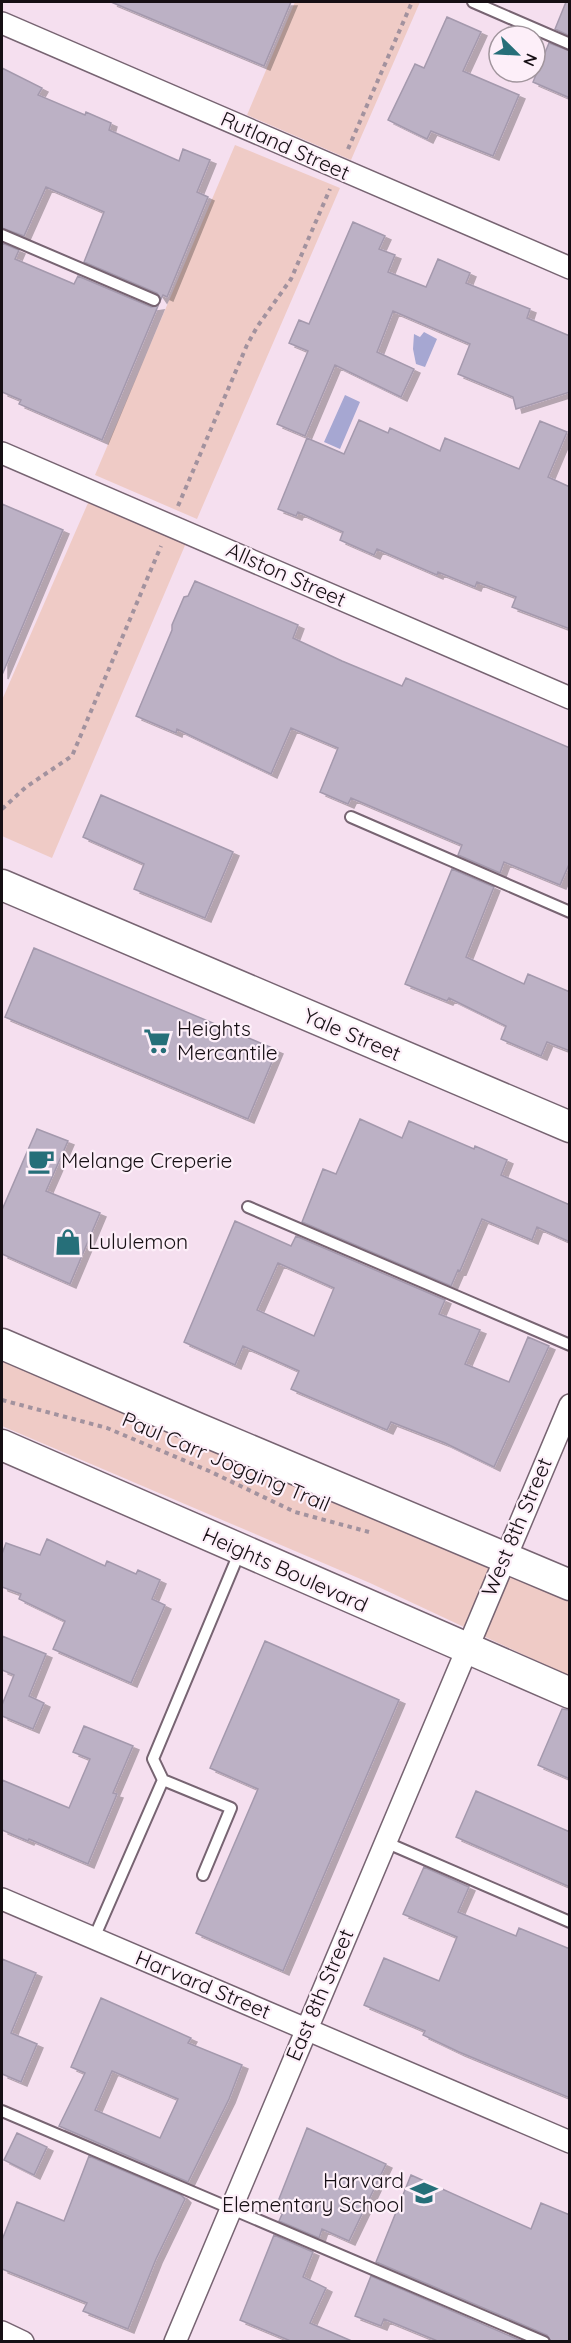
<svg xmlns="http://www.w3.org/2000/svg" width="571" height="2343" viewBox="0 0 571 2343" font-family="Quicksand,sans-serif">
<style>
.green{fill:#efcbc6}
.water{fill:#a6a7d2}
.building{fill:#bcb1c5;stroke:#a499ad;stroke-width:1.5;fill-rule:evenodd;filter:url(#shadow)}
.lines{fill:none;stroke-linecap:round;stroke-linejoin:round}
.lane-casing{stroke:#776472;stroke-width:14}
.street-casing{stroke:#776472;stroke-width:24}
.secondary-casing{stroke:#776472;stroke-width:33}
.path{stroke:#a2929e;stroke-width:4;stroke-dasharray:4.5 4.5;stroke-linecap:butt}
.lane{stroke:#fff;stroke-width:10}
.street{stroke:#fff;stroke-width:21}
.secondary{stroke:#fff;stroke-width:30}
.labels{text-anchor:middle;stroke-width:4.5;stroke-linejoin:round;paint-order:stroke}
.street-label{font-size:21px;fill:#160f14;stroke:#fdeff9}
.poi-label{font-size:21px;fill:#160f14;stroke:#fdeff9;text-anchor:start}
</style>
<defs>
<filter id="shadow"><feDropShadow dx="6" dy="4" stdDeviation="0" flood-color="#0004"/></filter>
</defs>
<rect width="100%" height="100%" fill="#f5dfef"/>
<path class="green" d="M295 2H420L351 160 247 115Z
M235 145 340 188 197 519 95 475Z
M88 503 186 543 52 858 2 836V700Z
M2 1356 569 1600V1676L370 1583 2 1426Z"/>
<path class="water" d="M424 332 437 339 425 367 416 364 413 349 414 334 420 337Z
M345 395 360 402 340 449 324 442Z"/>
<path class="building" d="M111 2H291L264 66Z
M566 2H570V36L555 29Z
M447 17 481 32 463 71 519 95 493 156 431 131 427 139 388 120 415 64 424 68Z
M549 43 570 51V98L533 82Z
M2 68 42 88 38 95 85 115 86 112 111 123 109 130 179 161 183 149 210 160 197 192 208 197 167 297 163 295 161 299 157 293 84 262 104 212 46 187 24 236 2 228Z
M353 222 385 236 379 249 395 255 388 272 426 287 438 259 470 273 466 283 530 309 527 318 570 336V392L516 409 513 397 458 374 470 344 393 311 377 352 414 369 401 397 335 365 305 436 277 424 308 351 289 343 299 320 309 324Z
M2 243 19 250 15 259 74 284 78 276 151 307 158 306 102 440 19 404 21 400 2 392Z
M359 420 388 433 390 428 440 451 445 438 519 469 540 421 567 432 548 477 570 487V629L512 607 516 597 477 582 475 587 438 572 437 575 377 549 374 555 340 540 343 532 298 512 296 516 278 509 307 438 344 454Z
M2 504 63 530 2 675Z
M195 581 298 625 293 638 342 661 402 686 406 678 570 748V862L560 885 504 862 500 873 458 855 462 845 351 798 348 804 320 792 338 748 291 728 271 774 177 729 176 733 136 716 172 630V625L184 597 188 596Z
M101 795 233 852 205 918 134 889 144 864 83 837Z
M452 869 494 887 466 957 524 984 528 974 570 992V1051L547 1042 541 1056 501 1039 506 1026 449 998 447 1001 405 984Z
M34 948 277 1050 248 1119 5 1017Z
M360 1119 402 1138 409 1121 474 1149 475 1146 507 1160 501 1175 570 1205V1242L537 1227 532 1240 482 1219 460 1271 458 1270 451 1286 302 1222 323 1169 336 1174Z
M37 1129 68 1141 46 1191 100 1213 70 1284 2 1254V1210Z
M235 1221 291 1246 296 1236 445 1300 439 1314 480 1330 465 1364 509 1382 528 1337 549 1346 494 1467 445 1443 391 1422 387 1430 291 1389 299 1371 243 1346 235 1365 184 1342ZM278 1263 334 1288 314 1336 257 1310Z
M47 1539 105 1566 107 1561 136 1574 138 1570 160 1580 152 1599 165 1605 131 1683 53 1649 65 1621 19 1599 21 1594 2 1587V1554L6 1543 40 1555Z
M2 1636 46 1654 29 1696 44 1703 33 1729 2 1716V1705L14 1675 2 1670Z
M265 1641 399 1700 283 1971 196 1933 258 1789 210 1768Z
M562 1709 570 1710V1779L538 1765Z
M84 1726 133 1746 113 1793 117 1794 88 1864 29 1839 28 1841 2 1830V1780L69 1808 90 1759 73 1752Z
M476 1791 570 1832V1887L456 1837Z
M424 1867 469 1887 458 1912 516 1936 519 1928 570 1949V2098L459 2052 423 2035 425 2031 364 2005 384 1958 439 1981 457 1937 403 1914Z
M2 1959 36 1973 11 2033 37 2044 21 2082 2 2074Z
M101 1998 191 2038 188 2043 242 2065 229 2099 188 2182 59 2126 85 2073 71 2067ZM112 2071 178 2099 160 2138 95 2110Z
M307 2128 386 2164 349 2241 322 2229 319 2238 279 2221 283 2212 275 2209Z
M17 2133 47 2147 34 2175 4 2160Z
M89 2156 181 2195 185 2199 156 2259 128 2329 83 2311 87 2303 2 2269V2240L17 2202 64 2221Z
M411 2175 531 2229 541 2203 570 2215V2342H551L547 2335 376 2262Z
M274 2235 313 2252 303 2277 326 2288 310 2323 354 2342H293L240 2320Z
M371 2276 524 2342H440L384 2319 381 2326 355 2316Z"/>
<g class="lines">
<defs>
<path id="lane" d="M473 2 570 44
M2 235 154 300
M351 817 570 912
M248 1207 570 1345
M163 1780 231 1808 203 1875
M385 1842 570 1922
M94 1938 163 1780 153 1759 240 1551
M2 2111 544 2342"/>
<path id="street" d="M2 23 570 268
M2 453 570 698
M2 1899 570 2142
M2 2332 23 2342
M175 2342 570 1405"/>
<path id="secondary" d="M2 885 570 1127
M2 1344 197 1428 570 1585
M2 1445 570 1693"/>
</defs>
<use href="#lane" class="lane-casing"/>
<use href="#street" class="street-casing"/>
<use href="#secondary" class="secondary-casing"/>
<path class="path" d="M348 149 412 2
M178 506 247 345 257 327 291 279 330 189
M2 809 26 787 72 756 161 546
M2 1400 107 1428 209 1471 295 1512 369 1532"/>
<use href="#lane" class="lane"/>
<use href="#street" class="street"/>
<use href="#secondary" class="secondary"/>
</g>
<defs>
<symbol id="supermarket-bare" viewBox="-9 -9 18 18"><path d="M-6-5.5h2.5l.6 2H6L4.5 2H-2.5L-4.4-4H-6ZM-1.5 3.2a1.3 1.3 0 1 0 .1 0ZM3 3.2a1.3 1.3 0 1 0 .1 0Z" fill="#266f79" stroke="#fdeff9" stroke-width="2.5" paint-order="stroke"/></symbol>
<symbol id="cafe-bare" viewBox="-9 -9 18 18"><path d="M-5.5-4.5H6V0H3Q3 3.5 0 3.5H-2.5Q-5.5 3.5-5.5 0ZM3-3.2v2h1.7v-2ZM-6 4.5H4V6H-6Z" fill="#266f79" stroke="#fdeff9" stroke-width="2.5" paint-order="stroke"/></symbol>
<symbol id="shop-bare" viewBox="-9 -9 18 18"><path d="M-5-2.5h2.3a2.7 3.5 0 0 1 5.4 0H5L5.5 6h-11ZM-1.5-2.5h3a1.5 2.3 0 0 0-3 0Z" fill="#266f79" stroke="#fdeff9" stroke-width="2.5" paint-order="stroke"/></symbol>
<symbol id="school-bare" viewBox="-9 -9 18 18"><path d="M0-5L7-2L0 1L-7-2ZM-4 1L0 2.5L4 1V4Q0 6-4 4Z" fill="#266f79" stroke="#fdeff9" stroke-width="2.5" paint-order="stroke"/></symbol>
</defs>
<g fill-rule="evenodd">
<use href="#supermarket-bare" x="138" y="1022" width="38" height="38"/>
<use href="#cafe-bare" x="22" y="1142" width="38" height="38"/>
<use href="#shop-bare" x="49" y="1223" width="38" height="38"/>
<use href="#school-bare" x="405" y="2174" width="38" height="38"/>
</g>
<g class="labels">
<g class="street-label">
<text transform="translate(285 146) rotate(24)" y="7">Rutland Street</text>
<text transform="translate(286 575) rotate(24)" y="7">Allston Street</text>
<text transform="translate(352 1035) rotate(23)" y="7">Yale Street</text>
<text transform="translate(226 1462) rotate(23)" y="7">Paul Carr Jogging Trail</text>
<text transform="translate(517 1527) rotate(-67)" y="7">West 8th Street</text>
<text transform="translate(285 1570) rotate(24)" y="7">Heights Boulevard</text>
<text transform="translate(203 1985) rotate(23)" y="7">Harvard Street</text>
<text transform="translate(320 1995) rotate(-67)" y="7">East 8th Street</text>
</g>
<g class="poi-label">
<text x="177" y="1036">Heights<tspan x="177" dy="24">Mercantile</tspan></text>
<text x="61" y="1168">Melange Creperie</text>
<text x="88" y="1249">Lululemon</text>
<text x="404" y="2188" text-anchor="end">Harvard<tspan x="404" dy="24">Elementary School</tspan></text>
</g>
</g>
<rect width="571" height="2343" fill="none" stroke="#160f14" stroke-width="6"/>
<g transform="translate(517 54) rotate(114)"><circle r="28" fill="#fdeff9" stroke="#a1959d" stroke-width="1.5"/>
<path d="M0-4.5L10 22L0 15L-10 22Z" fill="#266f79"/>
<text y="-9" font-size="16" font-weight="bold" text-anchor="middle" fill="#160f14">N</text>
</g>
</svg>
